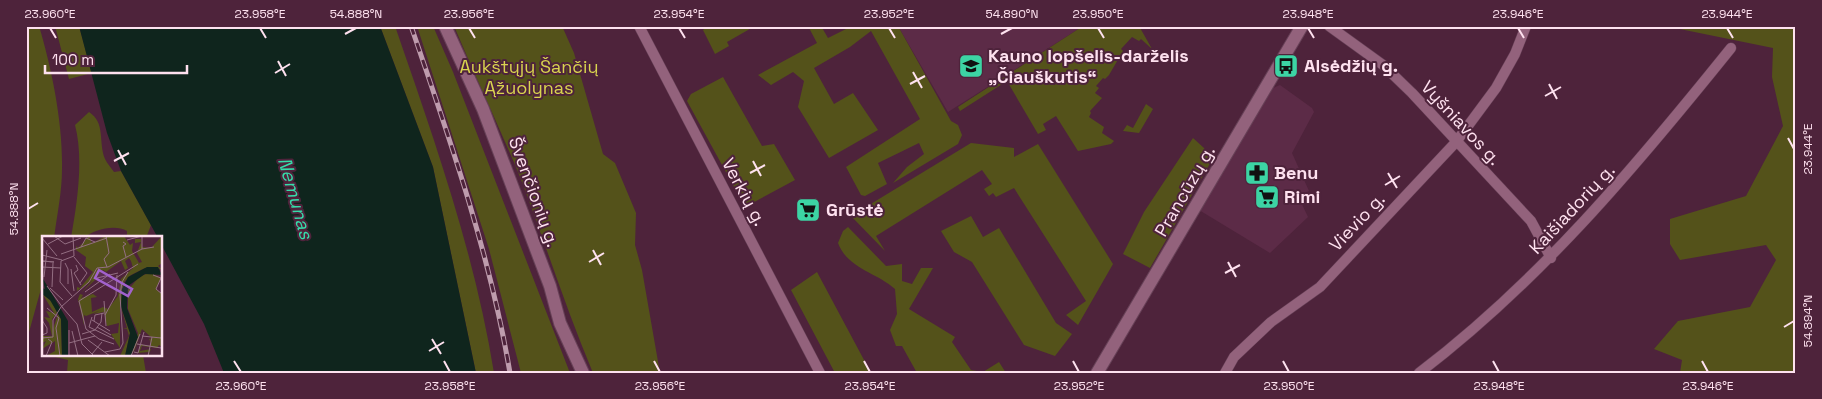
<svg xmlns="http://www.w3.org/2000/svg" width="1822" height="399" viewBox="0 0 1822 399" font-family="'Space Grotesk',sans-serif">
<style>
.built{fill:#5c2b47}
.green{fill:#54521a}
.water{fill:#0f251d}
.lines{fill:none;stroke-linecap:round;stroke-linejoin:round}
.minor-casing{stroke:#674157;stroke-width:11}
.tertiary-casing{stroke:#674157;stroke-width:14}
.minor{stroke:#93627c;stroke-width:10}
.tertiary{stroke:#93627c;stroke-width:12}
.rail-casing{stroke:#be9cad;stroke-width:5}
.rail{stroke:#4e233b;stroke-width:3;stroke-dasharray:9;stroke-linecap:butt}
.ticks{fill:none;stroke:#fee1ef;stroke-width:2}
.labels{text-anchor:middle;stroke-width:4;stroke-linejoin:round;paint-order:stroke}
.poi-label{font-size:18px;font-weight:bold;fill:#fee1ef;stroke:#4e233b;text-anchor:start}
.park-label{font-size:18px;fill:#d9d44f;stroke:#4e233b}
.street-label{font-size:18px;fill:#fee1ef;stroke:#4e233b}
.water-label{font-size:19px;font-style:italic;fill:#36ddaa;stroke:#4e233b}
.inset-road{fill:none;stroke:#946f83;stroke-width:1}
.view{fill:#a262cd;fill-opacity:0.15;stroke:#a262cd;stroke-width:2.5}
.inset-edge{fill:none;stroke:#fee1ef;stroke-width:2.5}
.neatline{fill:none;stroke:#fee1ef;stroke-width:2}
.ticks-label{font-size:12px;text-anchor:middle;fill:#fee1ef}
</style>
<rect width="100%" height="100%" fill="#4e233b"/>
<path class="built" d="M898 26H1083L948 112Z
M1280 85 1312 108 1314 112 1292 153 1309 191 1298 196 1308 217 1270 253 1199 210 1273 88Z"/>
<path class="green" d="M26 26H39C52 69 63 124 62 169 62 192 57 215 54 238H44V278L26 343Z
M55 26H79L92 73 69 79Z
M380 26H395C434 139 475 254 494 373H476L433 167Z
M417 26H433L453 72 570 373H521L489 249Z
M454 26H562L574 53 603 154 615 163 636 213 635 245 642 270 660 373H593C566 309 545 242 520 177 499 126 475 76 454 26Z
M708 26H755L727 42 729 46 715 54 703 30Z
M808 26H821L828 38 852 26H898L951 121 958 125 962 135 958 144 893 183 907 167 924 154 919 143 878 163 887 184 865 196 861 195 846 167 920 119 871 31 850 47 814 68 834 104 853 93 878 130 829 158 798 107 804 81 793 72 771 85 758 75 817 43Z
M1083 26H1139L1152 49 1141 39 1139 41 1132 37 1121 49 1123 51 1109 75 1105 79 1103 78 1096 86 1099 88 1095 93 1102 98 1090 111 1091 113 1089 117 1104 127 1102 133 1114 141 1111 144 1078 151 1056 116 1043 124 1046 130 1038 134 1007 81 960 111 958 107Z
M1665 26H1796V373H1680L1682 360 1654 349 1678 321 1750 307 1776 260 1766 245 1680 260 1670 244V219L1746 196 1783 126 1772 77 1773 48Z
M723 77 762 146 774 144 795 180 745 207 687 101 691 94Z
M1146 104 1153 109 1139 133 1123 131 1127 125 1133 128Z
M89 112C106 123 98 142 105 159 107 163 111 168 114 172L121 171 151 225 146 238H127V231C116 224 93 229 84 238H71C77 204 84 159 75 125Z
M1193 138 1204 148 1212 160 1150 268 1123 254 1144 212Z
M971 143 1014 148V157L1038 144 1113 264 1078 325 1066 315 1086 301 1014 188 996 197 993 193 989 196 984 189 992 184 982 170 876 236 885 251 851 216Z
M971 216 983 237 999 228 1056 323 1072 334 1055 356 1024 345 972 262 954 252 941 231Z
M848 227 886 266 902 264V281L912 284 921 268H933L909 309 955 337 952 342 971 370 983 372 999 362 1006 373H917L902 346H896L890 330 897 314 895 289C876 272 848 269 838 243L843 231Z
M817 272 871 373H835L791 290Z
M47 355H143L146 373H67L68 360Z"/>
<path class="water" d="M79 26H380L433 167 476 373H224L204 324 161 244V238H158L121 171 107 133Z"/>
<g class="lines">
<defs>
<path id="minor" d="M639 26 820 373
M1329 26 1383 65 1412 93 1531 221 1551 258
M1225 373 1234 357 1271 322 1320 287 1456 142 1496 88 1515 54 1526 26
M1419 373C1540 281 1636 166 1731 48"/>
<path id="tertiary" d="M445 26 483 109 550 286 560 323 583 373
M1097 373 1302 26"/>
</defs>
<use href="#minor" class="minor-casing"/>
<use href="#tertiary" class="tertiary-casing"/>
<use href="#minor" class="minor"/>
<use href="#tertiary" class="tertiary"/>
<defs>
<path id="rail" d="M411 26C450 140 490 254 510 373"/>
</defs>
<use href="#rail" class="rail-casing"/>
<use href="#rail" class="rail"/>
</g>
<path class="ticks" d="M50 28 56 38M260 28 266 38M469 28 475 38M679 28 685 38M889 28 895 38M1098 28 1104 38M1308 28 1314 38M1518 28 1524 38M1727 28 1733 38M345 34 356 28M1001 34 1012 28M278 61 286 76M913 72 922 88M275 73 290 64M910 84 925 76M1549 84 1557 99M1545 96 1561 87M1788 138 1794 149M118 150 126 165M114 161 129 153M753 161 761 176M750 173 765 165M1388 173 1397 188M1385 185 1400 176M28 209 38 203M593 250 601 265M589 262 604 253M1228 262 1236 277M1225 273 1240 265M1784 327 1794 321M432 339 441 354M429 351 444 342M234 361 241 372M444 361 450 372M654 361 660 372M864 361 870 372M1073 361 1079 372M1283 361 1289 372M1493 361 1499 372M1702 361 1708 372"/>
<defs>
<symbol id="school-square" viewBox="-11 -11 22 22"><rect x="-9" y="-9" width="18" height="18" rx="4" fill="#3cd4a4" stroke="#4e233b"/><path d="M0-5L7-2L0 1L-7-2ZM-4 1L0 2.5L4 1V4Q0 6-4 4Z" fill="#111"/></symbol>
<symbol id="bus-square" viewBox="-11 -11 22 22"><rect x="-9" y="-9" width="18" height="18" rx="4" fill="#3cd4a4" stroke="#4e233b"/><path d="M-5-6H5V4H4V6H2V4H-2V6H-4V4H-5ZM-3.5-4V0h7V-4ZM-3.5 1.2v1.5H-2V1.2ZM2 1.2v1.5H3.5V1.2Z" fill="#111"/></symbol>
<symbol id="pharmacy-square" viewBox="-11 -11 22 22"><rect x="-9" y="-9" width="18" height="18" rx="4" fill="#3cd4a4" stroke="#4e233b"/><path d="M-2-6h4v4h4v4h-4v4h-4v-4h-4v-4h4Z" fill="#111"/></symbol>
<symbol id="supermarket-square" viewBox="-11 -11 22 22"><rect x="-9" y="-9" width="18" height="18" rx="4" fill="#3cd4a4" stroke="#4e233b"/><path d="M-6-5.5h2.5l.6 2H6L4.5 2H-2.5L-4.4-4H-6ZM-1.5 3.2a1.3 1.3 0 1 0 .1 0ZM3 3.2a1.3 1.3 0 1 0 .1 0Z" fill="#111"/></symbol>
</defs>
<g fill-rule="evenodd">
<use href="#school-square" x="957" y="52" width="28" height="28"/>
<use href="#bus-square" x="1272" y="52" width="28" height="28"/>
<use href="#pharmacy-square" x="1243" y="159" width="28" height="28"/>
<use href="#supermarket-square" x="1253" y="183" width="28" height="28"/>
<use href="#supermarket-square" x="794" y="196" width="28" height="28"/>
</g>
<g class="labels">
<g class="poi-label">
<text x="988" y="62">Kauno lopšelis-darželis<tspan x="988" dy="21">„Čiauškutis“</tspan></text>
<text x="1304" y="72">Alsėdžių g.</text>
<text x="1274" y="179">Benu</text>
<text x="1284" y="203">Rimi</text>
<text x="826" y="216">Grūstė</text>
</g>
<g class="park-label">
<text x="529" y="73">Aukštųjų Šančių<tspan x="529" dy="21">Ąžuolynas</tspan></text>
</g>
<g class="street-label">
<text transform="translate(1461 123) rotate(47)" y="6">Vyšniavos g.</text>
<text transform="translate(1185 191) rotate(-60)" y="6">Prancūzų g.</text>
<text transform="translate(534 192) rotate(70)" y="6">Švenčionių g.</text>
<text transform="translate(744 192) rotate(62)" y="6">Verkių g.</text>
<text transform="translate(1572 209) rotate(-47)" y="6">Kaišiadorių g.</text>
<text transform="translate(1357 222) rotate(-47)" y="6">Vievio g.</text>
</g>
<g class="water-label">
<text transform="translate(296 198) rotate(74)" y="7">Nemunas</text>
</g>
</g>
<g transform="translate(42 236)">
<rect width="120" height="120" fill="#4e233b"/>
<path d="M47 0 50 7 64 0H82L88 9 91 7 90 15 97 27 100 26 95 17 99 6 93 7V3H99L100 11 109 12 120 0V27L116 30 120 33 103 32 89 39 82 46 79 71 88 97 83 120H78L87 100 85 93H81L85 92 78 68V112L69 98 76 97 77 87 65 90 62 76 51 78 59 74 44 80 42 79V89L36 63 38 58 41 59 39 62 51 58 55 61 49 62 50 76 61 71 66 73 76 60 79 43 91 32 89 25 87 22 83 25 86 32 83 34 79 25 64 36 61 34 54 41 57 45 54 43 39 57 51 44 35 55V51L38 52 51 36 43 30 44 21 34 14V10L36 12ZM108 37H117L120 39 111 38 119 42 114 53 120 58V111L117 109 115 112 100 110 98 115 109 113 107 118V116L95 117 99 110 96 108 108 110 109 107 107 103 110 102 100 93 93 113 89 120 96 97 86 73V54L98 40ZM0 57 11 67 15 77 10 83 11 93 16 78 19 83 20 120H4L13 115V105L0 113 4 105 0 107V100H10L7 87 2 81 8 82 4 75 12 77Z" fill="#54521a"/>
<path d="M105 31H116L120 39 103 38 86 50 85 72 96 101 89 120H83L88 97 79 71 80 53 86 41ZM0 41 26 85V120H20L19 83 8 64 0 58V52L3 53Z" fill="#0f251d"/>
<path class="inset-road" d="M12 0 23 8 39 2M64 0 67 17 62 23 65 31M0 2 15 20M85 4 100 0V13M81 6 84 8 81 10 84 21M6 8 21 0M39 11 44 2 53 6M19 18 65 2M0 19 20 24M32 21 45 37 38 47M0 25 12 26 0 25M23 27 26 33V48M34 29 36 34 32 37 39 49M0 31 19 32M29 33 32 55M111 39 119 42 114 53 120 58M2 41 5 14M55 42 76 37M5 50 21 72M10 51 11 27M8 52 21 64M43 56 68 38M30 60 18 46 19 25 32 20 31 0M62 65 64 90M20 71 35 88 40 108 52 120M5 72 17 82 14 92 18 120M63 79 74 59 75 39M50 81 47 91 72 103M0 84 5 92V97L0 99M50 84 68 95M52 85 53 79 62 77M55 91 69 99M27 94V120M30 95 36 120M40 98 53 94 59 86 60 77M100 100 119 102M0 102 11 101V84L19 71 47 46 55 32 66 31 100 13 112 11M46 104 68 120M27 107 53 100M72 108 57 103 44 93 37 65 96 28M95 108 119 112M63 116 78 113 81 107 78 59 80 46 86 36M92 116 96 117 102 96M50 118 60 106M4 120 10 106 6 103M89 120 98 98M106 120 110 101"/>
<path class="view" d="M57 34 90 53 86 60 53 42Z"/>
<rect width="120" height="120" class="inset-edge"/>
</g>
<rect width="1822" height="399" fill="none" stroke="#4e233b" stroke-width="55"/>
<path d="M45 65v8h142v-8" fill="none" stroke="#fee1ef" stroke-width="2.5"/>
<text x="52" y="65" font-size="15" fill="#fee1ef" stroke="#4e233b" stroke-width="4" paint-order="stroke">100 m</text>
<rect x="28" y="28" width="1766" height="344" class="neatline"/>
<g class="ticks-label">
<text x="50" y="18">23.960°E</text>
<text x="260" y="18">23.958°E</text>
<text x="356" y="18">54.888°N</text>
<text x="469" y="18">23.956°E</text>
<text x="679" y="18">23.954°E</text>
<text x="889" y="18">23.952°E</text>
<text x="1012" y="18">54.890°N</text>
<text x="1098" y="18">23.950°E</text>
<text x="1308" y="18">23.948°E</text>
<text x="1518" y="18">23.946°E</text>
<text x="1727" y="18">23.944°E</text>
<text transform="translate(1808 149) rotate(-90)" y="4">23.944°E</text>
<text transform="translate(14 209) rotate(-90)" y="4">54.888°N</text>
<text transform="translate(1808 321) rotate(-90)" y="4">54.894°N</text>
<text x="241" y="390">23.960°E</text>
<text x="450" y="390">23.958°E</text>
<text x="660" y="390">23.956°E</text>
<text x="870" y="390">23.954°E</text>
<text x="1079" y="390">23.952°E</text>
<text x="1289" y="390">23.950°E</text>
<text x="1499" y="390">23.948°E</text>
<text x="1708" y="390">23.946°E</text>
</g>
</svg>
